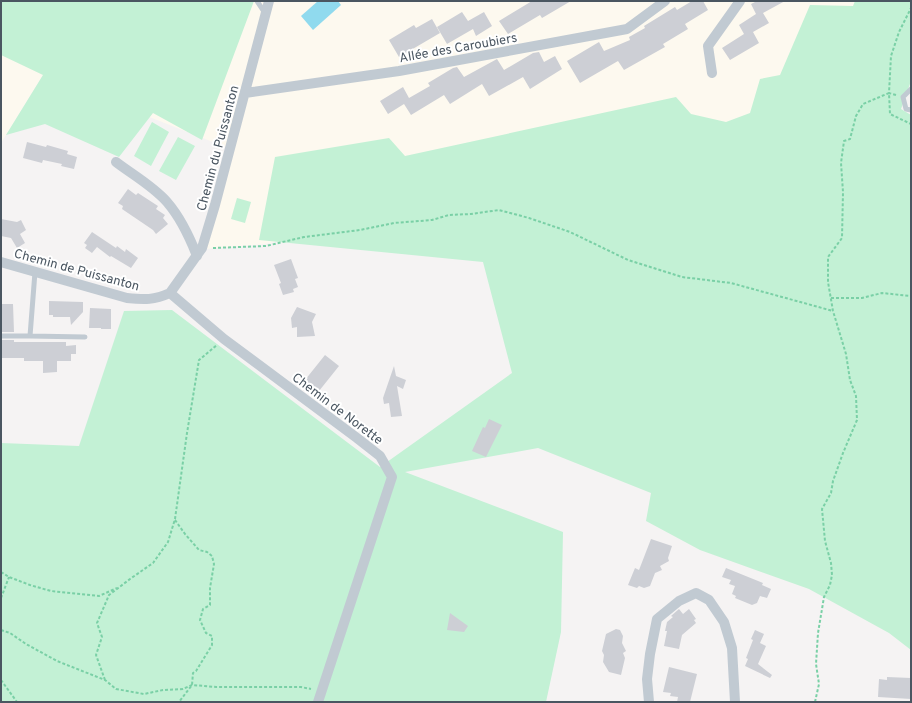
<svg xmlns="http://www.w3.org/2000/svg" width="912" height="703" viewBox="0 0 912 703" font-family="Overpass,sans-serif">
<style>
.commercial{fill:#fdf9ef}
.green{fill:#c3f1d5}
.water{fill:#90daee}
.building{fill:#cdcfd5}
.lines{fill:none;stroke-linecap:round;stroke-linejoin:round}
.path{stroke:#7ad0a6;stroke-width:2;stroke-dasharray:3 2;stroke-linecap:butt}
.service{stroke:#c1cad2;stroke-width:5}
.minor{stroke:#c1cad2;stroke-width:10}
.labels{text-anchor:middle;stroke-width:4;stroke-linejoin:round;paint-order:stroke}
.street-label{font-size:13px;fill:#4a5661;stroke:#fff}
</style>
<rect width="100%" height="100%" fill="#f5f3f3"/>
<path class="commercial" d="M1 1H911L879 91 304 235 265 244 205 249 228 148 43 75 1 143Z"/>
<path class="green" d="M1 1H254L202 140 153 113 119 157 45 124 6 135 43 75 1 55Z
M855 1H911V81L901 109 911 115V650L889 633 809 589 700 550 646 521 651 493 538 448 405 472 563 532 561 632 546 702H1V443L79 446 124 311 172 310 380 467 512 373 483 262 259 240 275 157 389 138 405 156 676 97 691 114 726 122 750 113 760 79 780 75 810 5 853 6Z
M152 122 169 132 151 166 134 156Z
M178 137 195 146 176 180 159 171Z
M237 198 251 202 245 223 231 219Z"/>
<path class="water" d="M318 1H338L341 5 313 30 301 16Z"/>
<path class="building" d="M532 1H571L542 18 540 15 508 34 499 21Z
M692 1H703L708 10 685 24 688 29 663 44 665 47 624 70 618 61 580 83 567 61 599 42 604 51 630 40 629 37 645 28 644 26 675 7 677 10Z
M757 1H785L763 13 769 23 753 32 759 43 730 60 722 48 744 34 739 25 756 14 751 4Z
M462 12 468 21 484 12 492 26 476 36 473 29 447 44 437 27Z
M432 19 440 33 399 57 389 40 414 25 416 28Z
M539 52 544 62 555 56 562 69 530 89 523 77 489 96 482 84 450 104 444 95 411 115 404 104 388 114 380 101 403 87 409 98 430 86 428 83 453 68 457 67 464 77 497 59 504 70 533 53Z
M27 142 46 147 47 145 68 151 67 154 77 157 74 169 61 166 62 164 43 160 42 163 23 158Z
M128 189 136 195 138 193 158 206 156 209 165 215 163 218 168 224 156 234 153 230 122 209 123 206 118 203Z
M1 219 17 222 21 220 26 230 20 234 25 243 17 248 11 238 1 236Z
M92 232 116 248 117 246 125 252 126 249 138 258 131 268 111 256 110 257 97 247 92 253 85 248 87 245 84 243Z
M291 259 298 278 295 279 298 287 293 289 294 292 283 295 279 284 281 283 274 265Z
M49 301 83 302V312L71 325 70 317H53V315H49Z
M1 304H13L14 332H1Z
M297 307 316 314 312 322 315 336 297 337V327L292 328 291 318Z
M90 308 111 309V329H101V328H89Z
M1 340H14V342H66V346L76 345V354H71V361H57V372L43 373V361H24V358H1Z
M325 355 339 366 319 391 305 380Z
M394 366 396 376 406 380 403 389 397 386 402 416 391 417 389 403 384 404 383 398Z
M489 419 502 425 486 457 472 451 483 427 485 428Z
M651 539 672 546 668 558 669 561 660 566 662 570 655 573 650 586 644 588 639 586 637 588 628 585 635 568 639 570Z
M726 568 763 583 762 585 771 589 767 598 760 596 757 603 752 605 735 598 736 596 732 594 735 586 729 584 731 580 722 577Z
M679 609 683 614 689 609 696 619 694 620 696 623 682 635 679 649 664 646 667 631H665L667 622 673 617 671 616Z
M450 613 468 626 464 632 447 630Z
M616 629 620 630 623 636 622 643 626 651 623 653 625 658 621 675 609 672 603 662 604 655 602 651 606 634Z
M755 630 764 634 760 643 766 646 758 664 772 675 770 678 745 666 748 659 746 658 753 640 751 639Z
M669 667 697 674 690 702H677L678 697 670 696 671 693 663 692Z
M887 677 911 678V699L878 697 879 679 887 680Z"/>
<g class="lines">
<path class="path" d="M896 95 889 93 891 56 899 32 911 8
M213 248 266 246 304 237 360 230 394 223 432 220 449 215 471 214 499 210 529 218 570 232 628 260 682 277 731 283 833 311
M831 298H862L882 293 911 296
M175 520 185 534 199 550 207 552 212 556 214 564 210 588V605L203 609 200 620 206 633 212 636V645L196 671 193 673 192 685 179 702
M1 572 9 577 30 585 51 591 99 596 117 588
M1 598 9 577
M1 630 10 633 26 644 57 661 105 680 116 689 144 694 163 690 183 689 192 685 216 687H301L311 689
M1 680 17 702
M105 680 96 655 102 637 97 623 109 595 130 579 153 563 168 542 175 519 187 433 199 360 217 345
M815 702 819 684 816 664 818 633 824 597 830 585 832 575 831 563 825 541 822 509 831 493 833 481 843 453 857 420 856 396 850 380 846 354 833 311 828 282V257L842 238 843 192 841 163 844 141 850 139 856 116 863 104 889 93 890 114 911 124"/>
<path class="service" d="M257 1 265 13
M911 89 903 97 906 109 911 110
M35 272 30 336 85 337
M1 336H30"/>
<path class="minor" d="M712 73 708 46 740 1
M245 93 399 71 627 29 665 1
M116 162C133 175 153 186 167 202 180 217 190 238 197 256
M1 262 127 298C145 300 154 300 170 293
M170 293 224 339 357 438 380 456 392 477 318 702
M170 293 202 248 215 205 269 1
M649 702 647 679 650 654 657 619 679 601 696 593 709 600 724 622 732 648 735 702"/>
</g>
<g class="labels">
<g class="street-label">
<text transform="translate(458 47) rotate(-10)" y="5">Allée des Caroubiers</text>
<text transform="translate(217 148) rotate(-75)" y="5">Chemin du Puissanton</text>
<text transform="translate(77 269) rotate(15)" y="5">Chemin de Puissanton</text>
<text transform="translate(338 408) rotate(37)" y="5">Chemin de Norette</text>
</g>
</g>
<rect width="912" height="703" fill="none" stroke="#4a5661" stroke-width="4"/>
</svg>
